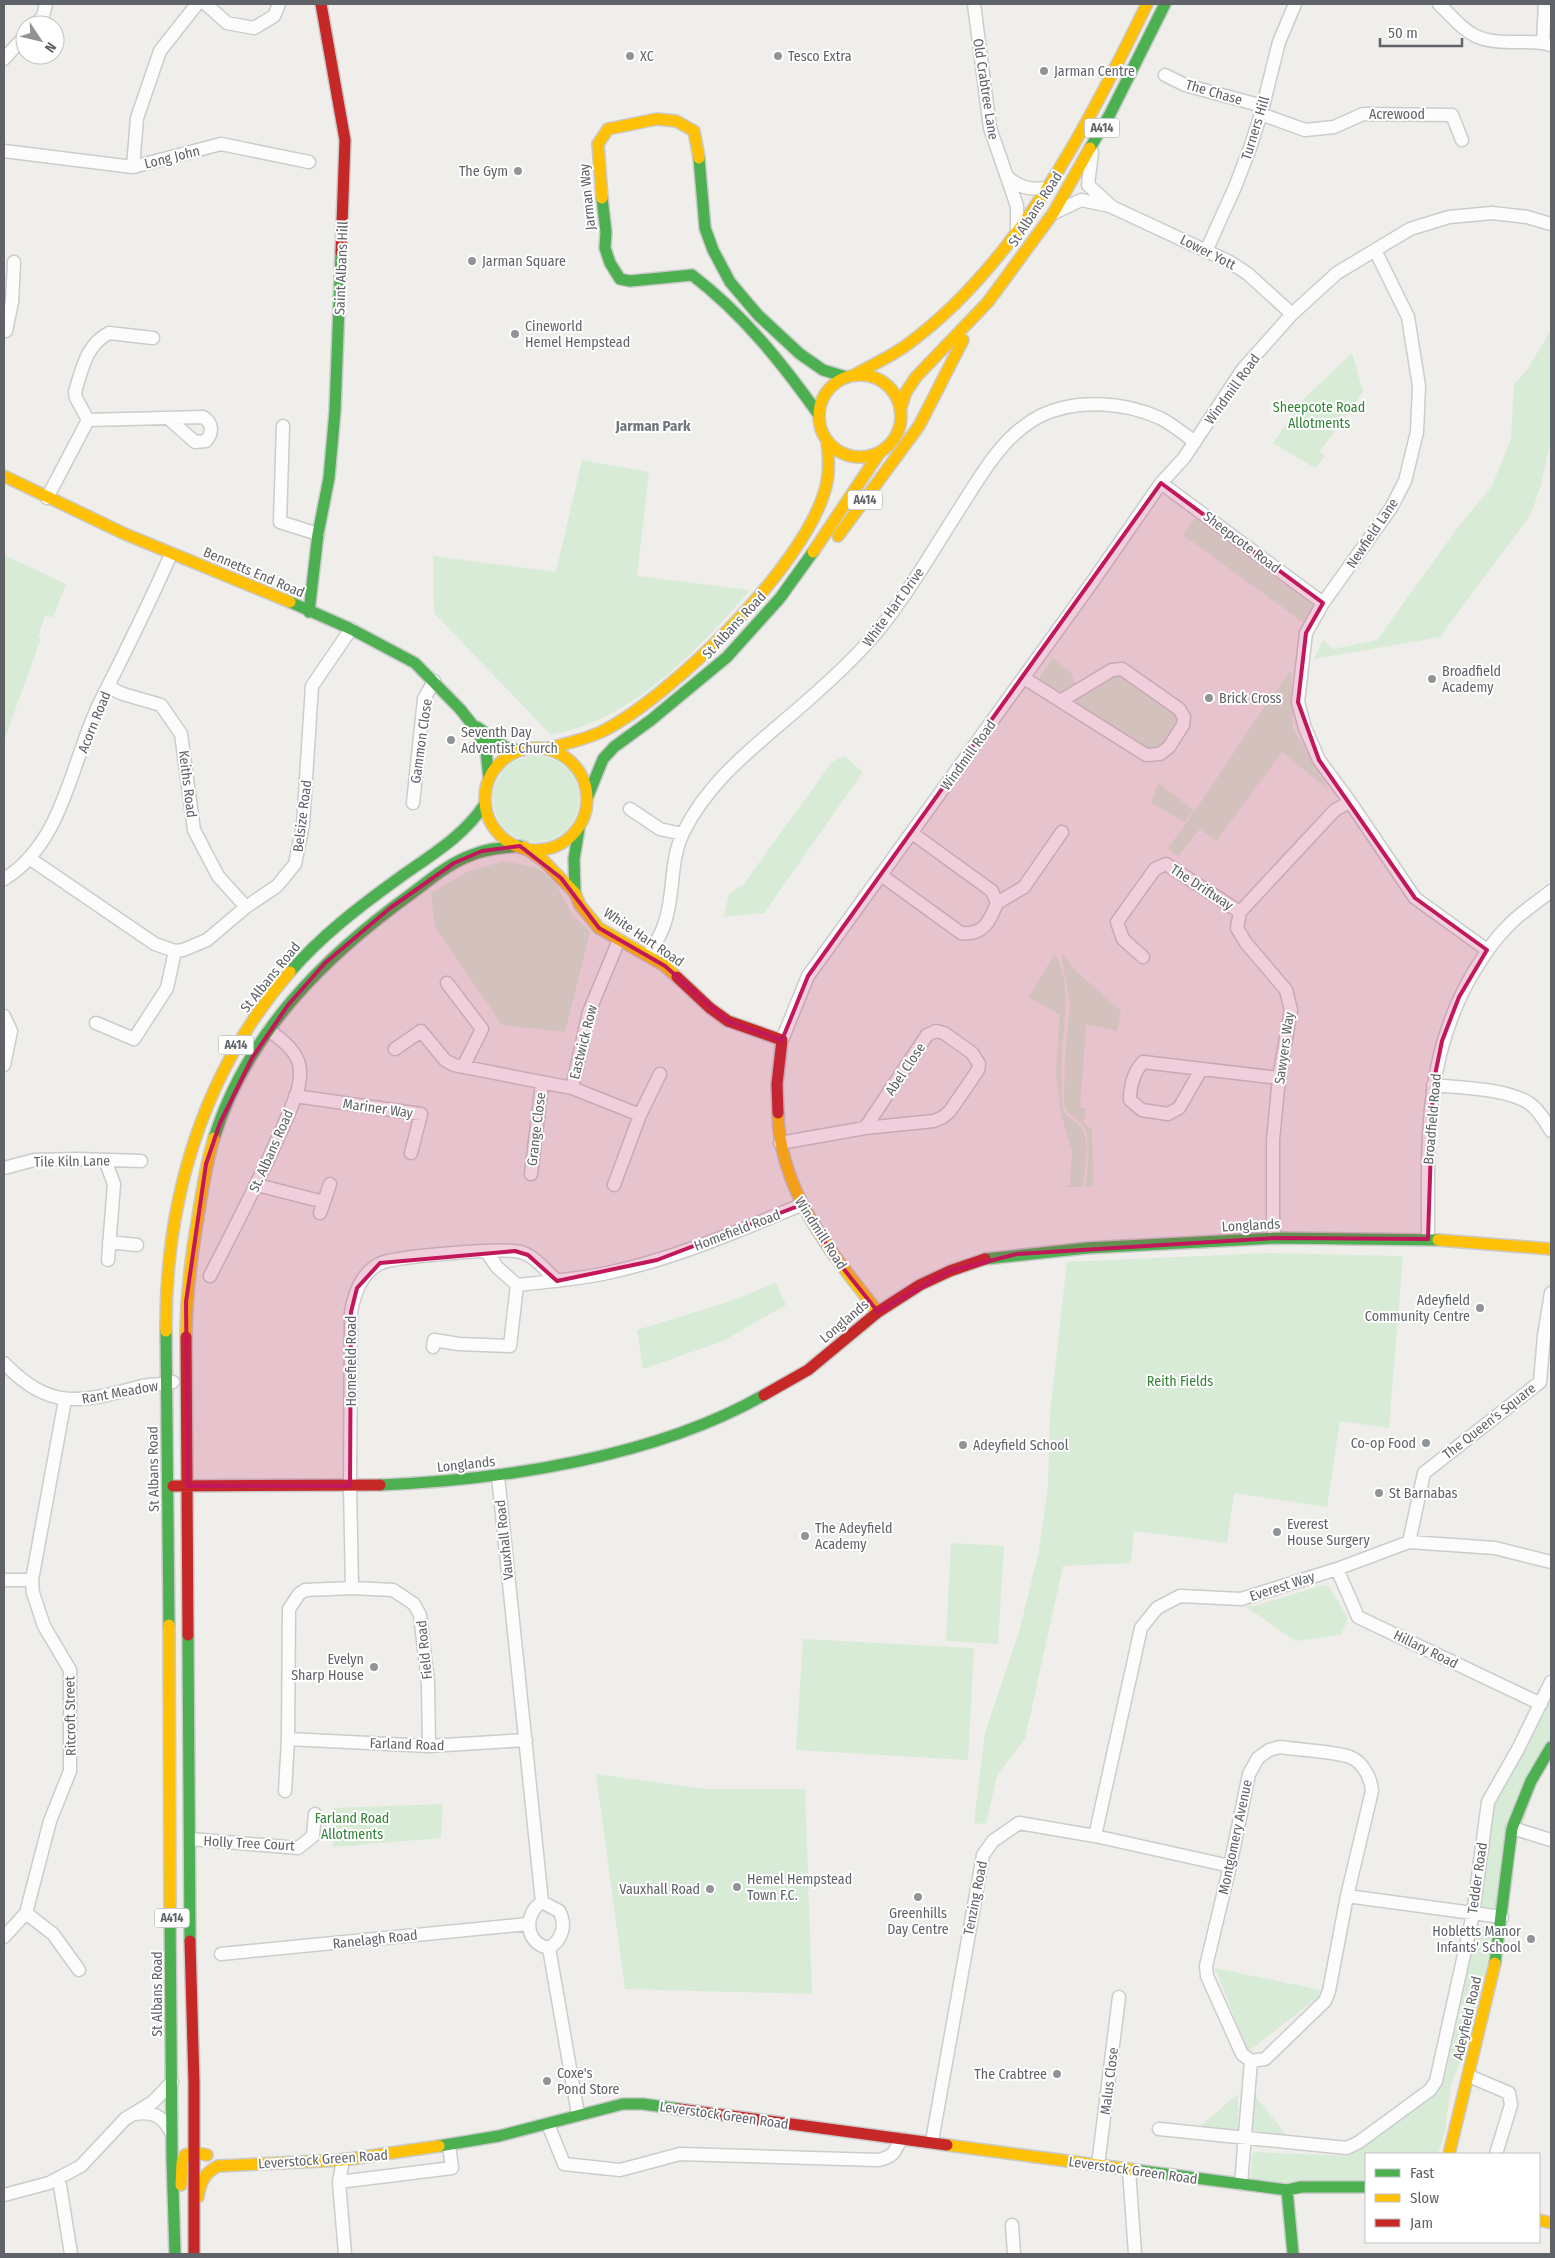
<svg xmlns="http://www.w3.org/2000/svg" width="1555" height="2258" viewBox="0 0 1555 2258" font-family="'Fira Sans Condensed',sans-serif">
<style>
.green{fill:#d8ebd6}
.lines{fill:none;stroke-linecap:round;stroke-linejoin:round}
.street-casing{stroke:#cbcccc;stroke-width:15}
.fast-casing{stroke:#cacacb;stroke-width:14}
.slow-casing{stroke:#cacacb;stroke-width:14}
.jam-casing{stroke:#cacacb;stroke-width:14}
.street{stroke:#fdfcfc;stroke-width:12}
.fast{stroke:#4caf50;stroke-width:11}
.slow{stroke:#ffc107;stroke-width:11}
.jam{stroke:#c62828;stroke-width:11}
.marked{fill:#c2185b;fill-opacity:0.2;stroke:#c2185b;stroke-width:4;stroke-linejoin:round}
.poi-dot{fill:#919496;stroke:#fff;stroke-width:2}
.labels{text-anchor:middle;stroke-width:4;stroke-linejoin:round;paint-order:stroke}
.shield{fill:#fff;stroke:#8f9295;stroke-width:1}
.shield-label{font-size:12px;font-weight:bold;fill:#5f6368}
.poi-label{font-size:14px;fill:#5f6368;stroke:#fff;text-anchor:start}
.street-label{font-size:14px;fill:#5f6368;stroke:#fff}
.park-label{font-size:14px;fill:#348238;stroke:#fff}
.neighbourhood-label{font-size:15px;font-weight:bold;fill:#70757a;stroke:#fff}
</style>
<rect width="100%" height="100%" fill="#efeeea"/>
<path class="green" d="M1551 330V439L1541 485 1531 514 1440 637 1314 659 1323 640 1334 649 1377 640 1456 530 1492 486 1511 439 1514 384 1527 370Z
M1352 353 1363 392 1320 451 1325 456 1315 468 1273 443 1304 399Z
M582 460 649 472 637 576 750 590C697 651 634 719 551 735L434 613 433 556 556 572Z
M1195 518 1315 607 1304 623 1183 535Z
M4 555 66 584 53 617 45 616 38 637 41 638 4 741Z
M1053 658 1071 673 1075 684C1058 695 1057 694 1040 684V676Z
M1291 671 1293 728 1328 789 1282 752 1216 841 1200 829 1178 856 1168 848C1212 791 1246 728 1291 671Z
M1119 675 1176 711 1179 722 1163 747 1157 751 1148 749 1076 707 1075 699 1110 676Z
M844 756 863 772 764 913 724 917 729 894 743 885 832 762Z
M493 799a43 43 0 1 1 86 0a43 43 0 1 1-86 0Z
M1158 783 1194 810 1185 822 1151 803Z
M504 861 537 868 556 884 572 914 590 932 565 1032 502 1025 435 927 431 893 467 872Z
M1055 953C1071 985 1065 1013 1062 1047 1061 1067 1062 1088 1063 1109 1066 1117 1073 1119 1079 1125 1092 1139 1084 1169 1083 1187H1065L1070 1184 1072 1152 1061 1114 1056 1073 1060 1015 1029 997Z
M1061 953 1077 972 1121 1011 1117 1031 1086 1024 1080 1107 1086 1109 1083 1123 1092 1129 1093 1186 1086 1187 1088 1159 1087 1133 1081 1123 1067 1112 1064 1104 1065 1056 1070 1004Z
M1266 1253 1403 1256 1389 1428 1340 1421 1327 1507 1234 1493 1227 1543 1134 1531 1131 1563 1063 1566 1025 1739 997 1775 986 1824 974 1823 985 1732 1019 1632 1039 1551 1048 1486 1050 1413 1067 1262Z
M776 1283 786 1305 723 1341 643 1369 637 1330 731 1301Z
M951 1543 1004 1546 998 1644 946 1641Z
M1323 1585 1329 1587 1348 1618 1341 1635 1295 1641 1245 1606H1254Z
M803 1639 974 1648 968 1760 796 1750Z
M1551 1692V1739L1496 1906 1492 1912 1479 1911 1486 1831 1494 1807Z
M596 1774 705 1789H805L812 1994 625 1989Z
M443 1804 441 1838 333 1847 332 1808Z
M1480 1926 1486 1927 1490 1935 1489 1956 1471 2032 1451 2085 1445 2131 1438 2154H1366V2181L1284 2186 1250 2180 1253 2152 1348 2156 1376 2136 1445 2070 1447 2069 1454 2036 1452 2034 1455 2032 1462 2004 1459 2003 1460 1998H1462L1465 1985 1463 1983 1475 1930Z
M1215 1968 1320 1990 1319 1996 1248 2052Z
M1252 2092 1289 2138 1252 2134Z
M1238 2094V2132L1199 2127Z"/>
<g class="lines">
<defs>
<path id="street" d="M206 4 227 23 254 28 274 16 279 4
M974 4 990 128 1017 206V228
M1439 4C1468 33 1473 43 1516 42 1528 42 1540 41 1551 45
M35 25 43 16 46 4
M1543 42 1545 4
M4 59 25 36
M1165 75 1185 85 1263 106
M1261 114 1305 130 1334 127 1363 114 1452 115 1462 140
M4 151 133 167 221 144 309 162
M1092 152 1088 185 1112 207 1230 262 1248 274 1292 314
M133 167 137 118 160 51 197 4
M1006 175C1018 188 1030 190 1047 188
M1056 212 1081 200 1110 206
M1207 249 1235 187 1250 148 1261 114 1279 42 1295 4
M1375 250 1408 317 1419 386 1417 432 1405 481 1391 508 1323 603 1306 633 1298 702 1305 728 1319 760 1350 802 1415 898 1487 950
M6 331 12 302 14 262
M88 420 76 398 75 392C82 369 86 345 109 333L153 338
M283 426 280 522 318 534
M1161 483 1323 603
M47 498 88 420 203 417C213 423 213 433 206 441L195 442 168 418
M1024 678 1146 755 1160 754 1169 747 1183 725 1184 717 1179 709 1122 669 1112 670 1062 700
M108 687 123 694 161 705 181 734 194 830 218 876 246 907
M413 803 424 699 434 681
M630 809 660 829 682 834
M29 858 155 944 175 951
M881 875 961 933C983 936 990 921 997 903L992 891 912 833
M4 879C65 842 72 756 102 698 126 650 150 603 171 554
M997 903 1024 887 1062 832
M649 955C654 945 661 935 664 925 675 896 669 862 683 833 711 776 761 742 807 701 832 679 856 657 877 632 908 594 933 550 960 508 982 474 1002 436 1040 416 1076 398 1124 402 1160 418 1172 424 1184 434 1195 442
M1143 957 1123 939 1117 922 1155 869 1166 864 1240 912
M447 983 482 1029 463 1067
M4 1016 11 1031 4 1065
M96 1023 134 1039 167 988 175 951 183 950 207 940 246 907 277 886 295 864 303 825 312 686 351 629
M782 1040 808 976 1091 584 1161 483 1184 458 1243 369 1292 314 1337 273 1410 229 1449 217 1492 213 1527 217 1551 224
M395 1049 421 1031 445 1060 454 1065 572 1088 640 1115
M1201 1070 1179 1108 1168 1114 1142 1110 1130 1100C1130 1085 1133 1073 1143 1062L1279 1078
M1433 1085C1461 1088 1505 1088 1529 1103 1539 1110 1545 1121 1551 1131
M572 1088 589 1012 619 940
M295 1096 421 1114 411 1153
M780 1143 865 1128 934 1121 943 1117 950 1111 978 1070 979 1064 972 1053 944 1033 936 1031 927 1035 865 1128
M105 1160 114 1184 108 1260
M4 1168 34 1160 79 1159 141 1161
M531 1174 542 1084
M257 1185 324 1202 320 1213
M614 1185 640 1115 660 1074
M324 1202 330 1184
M1275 1238 1273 1227V1140L1279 1078 1291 1010 1286 990 1246 943 1237 928 1240 912 1335 810 1350 802
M1428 1239C1428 1143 1423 1058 1473 973 1483 957 1493 941 1507 927 1520 913 1536 903 1551 891
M109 1242 137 1245
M486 1251 497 1267 517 1285C547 1282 578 1279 607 1273 674 1259 738 1231 801 1205
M210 1276C235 1227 260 1179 282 1129 289 1111 301 1091 300 1071 300 1053 282 1040 269 1030
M433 1347 434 1340 459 1344 510 1346 517 1285
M4 1363C51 1412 83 1402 142 1386 152 1384 163 1385 173 1382
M498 1476 542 1902
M1409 1542 1424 1473 1540 1382 1544 1336 1551 1293
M1337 1569 1358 1617 1541 1704
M4 1580H32
M288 1739 429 1746 526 1740
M429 1746 428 1683 420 1615 414 1604 393 1590 352 1588 350 1486 351 1312C355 1292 361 1274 379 1264 393 1256 495 1249 514 1251 518 1251 524 1253 528 1255 539 1261 548 1273 557 1281
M1280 1747C1298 1750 1334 1751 1350 1757 1363 1762 1371 1778 1372 1791L1347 1896 1329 1991 1325 2001 1265 2059 1251 2061 1242 2054 1207 1976 1206 1966 1230 1866 1249 1774 1258 1758 1269 1750Z
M285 1791 288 1739 289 1609 299 1594 305 1590 352 1588
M1512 1828 1551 1840
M1095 1836 1141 1628 1157 1608 1180 1596 1241 1599 1337 1569 1409 1542 1495 1548 1551 1562
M190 1839 298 1848 313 1836 315 1814
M1347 1896 1502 1917
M542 1902 559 1911C567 1925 562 1940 549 1948 525 1944 523 1914 542 1902Z
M26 1913 53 1934 79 1970
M4 1937 26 1913 50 1821 70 1771V1670L44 1626 33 1593 32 1580 65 1400
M549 1948 578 2114
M221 1954 528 1924
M1469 2076 1509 2093 1511 2105 1496 2154
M134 2114C152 2111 162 2115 171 2132
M548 2124 564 2164 620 2170 680 2154 878 2160C893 2157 895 2152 901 2139
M1159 2129 1347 2148 1359 2142 1430 2090 1436 2081 1473 1914 1488 1802 1518 1749 1551 1682
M932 2141 983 1855 993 1841 1019 1823 1095 1836 1230 1866
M343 2160 339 2182 345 2254
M1098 2165 1119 1997
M1129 2170 1135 2254
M59 2179 71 2254
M339 2182 452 2168 449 2145
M1241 2184 1251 2061
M4 2195 49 2183 81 2166 125 2119 153 2102 172 2082
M1012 2225 1014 2254"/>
<path id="fast" d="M1090 148 1110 114 1165 4
M699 158 705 228 713 250 730 282 758 315 800 354 823 370 846 377
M602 198 606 232 605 248 610 263 620 279 630 281 692 275C743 314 782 363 819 415
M290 602 351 629 415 663 460 709 479 733 486 751 489 779
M309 612 318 534 329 478 335 411 341 252
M477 727 508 749 520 750
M588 796 603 759 614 747 651 720 727 657 780 598 813 552
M575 893 574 859 579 829
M290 972C321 936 360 906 399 878 431 855 463 837 485 804
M214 1138C247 1033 325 956 411 894 430 880 449 863 472 855 487 848 504 848 520 846
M985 1259 1087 1248 1275 1238 1438 1240
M166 1331 169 1625
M380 1485C503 1480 656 1457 764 1395
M188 1635 190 1941
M170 1913 172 2157 175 2254
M1495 1963 1512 1828 1531 1781 1551 1747
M439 2146 499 2136 623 2104H643L679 2109
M1135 2170 1287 2190 1301 2187H1366
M1287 2190 1293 2254"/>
<path id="slow" d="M602 198 598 144 608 129 657 119 676 121 694 131 699 158
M854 375C870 366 888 358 904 347 1017 266 1087 126 1147 4
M819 416a41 41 0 1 1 82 0a41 41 0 1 1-82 0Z
M900 410 906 392 916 377 988 302 1054 212 1090 148
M4 476 125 534 290 602
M838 536 919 426 963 340
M813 552 880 452
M485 799a51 51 0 1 1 102 0a51 51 0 1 1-102 0Z
M545 749C565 744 584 740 603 731 672 696 804 566 825 490 830 474 829 457 827 441
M524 847 544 861 575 893 580 905 599 928 665 966 677 977
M778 1113C779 1191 832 1254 878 1312
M1438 1240 1551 1249
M166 1331C165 1199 203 1072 290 972
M186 1337C186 1296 191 1257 198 1217 202 1190 206 1164 214 1138
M169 1625 170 1913
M947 2145 1135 2170
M1449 2154 1495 1963
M181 2185 182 2163 185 2155 193 2152 207 2155
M198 2197C200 2183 204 2173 218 2166L343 2160 439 2146
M1539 2220 1551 2223"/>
<path id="jam" d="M321 4 345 140 341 252
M677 977 710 1008 728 1021 782 1040 777 1084 778 1113
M186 1337 188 1635
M764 1395 808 1370 878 1312 920 1285 950 1271 985 1259
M173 1486 380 1485
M190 1941 194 2083V2254
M679 2109 947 2145"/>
</defs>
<use href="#street" class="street-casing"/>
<use href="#fast" class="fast-casing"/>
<use href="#slow" class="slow-casing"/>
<use href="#jam" class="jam-casing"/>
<use href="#street" class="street"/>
<use href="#fast" class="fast"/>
<use href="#slow" class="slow"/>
<use href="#jam" class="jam"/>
</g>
<path class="marked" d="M1161 483 1323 603 1306 633 1298 702 1319 760 1415 898 1487 950 1459 997 1442 1041 1433 1085 1428 1239 1275 1238 1017 1254 950 1271 878 1312 839 1263 801 1205 657 1260 557 1281 528 1255 515 1251 380 1263 357 1288 351 1312 350 1486H188L186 1302 206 1164 220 1123 252 1058 288 1005 325 963 390 908 454 863 482 851 520 846 561 878 599 928 665 966 728 1021 782 1040 808 976Z"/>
<g class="poi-dot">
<circle cx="630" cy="56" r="5"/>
<circle cx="778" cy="56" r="5"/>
<circle cx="1044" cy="71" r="5"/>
<circle cx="518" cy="171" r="5"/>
<circle cx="472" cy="261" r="5"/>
<circle cx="515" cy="334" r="5"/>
<circle cx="1432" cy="679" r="5"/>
<circle cx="1209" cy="698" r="5"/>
<circle cx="451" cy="740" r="5"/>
<circle cx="1480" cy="1308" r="5"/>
<circle cx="1426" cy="1443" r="5"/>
<circle cx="963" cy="1445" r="5"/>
<circle cx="1379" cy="1493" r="5"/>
<circle cx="1277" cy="1532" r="5"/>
<circle cx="805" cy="1536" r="5"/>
<circle cx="374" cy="1667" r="5"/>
<circle cx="737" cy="1887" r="5"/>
<circle cx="710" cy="1889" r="5"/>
<circle cx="918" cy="1897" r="5"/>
<circle cx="1531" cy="1939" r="5"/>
<circle cx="1057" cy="2074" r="5"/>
<circle cx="547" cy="2081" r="5"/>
</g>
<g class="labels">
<g class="shield">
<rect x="1084.5" y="118.5" width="35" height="19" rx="4"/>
<rect x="847.5" y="490.5" width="35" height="19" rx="4"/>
<rect x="218.5" y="1035.5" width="35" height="19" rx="4"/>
<rect x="154.5" y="1908.5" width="35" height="19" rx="4"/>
</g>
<g class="shield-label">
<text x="1102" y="132">A414</text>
<text x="865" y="504">A414</text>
<text x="236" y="1049">A414</text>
<text x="172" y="1922">A414</text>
</g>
<g class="poi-label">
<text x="640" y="61">XC</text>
<text x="788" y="61">Tesco Extra</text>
<text x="1054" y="76">Jarman Centre</text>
<text x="508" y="176" text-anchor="end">The Gym</text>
<text x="482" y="266">Jarman Square</text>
<text x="525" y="331">Cineworld<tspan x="525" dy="16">Hemel Hempstead</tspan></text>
<text x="1442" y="676">Broadfield<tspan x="1442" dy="16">Academy</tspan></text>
<text x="1219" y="703">Brick Cross</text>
<text x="461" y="737">Seventh Day<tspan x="461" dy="16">Adventist Church</tspan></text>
<text x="1470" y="1305" text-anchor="end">Adeyfield<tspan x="1470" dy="16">Community Centre</tspan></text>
<text x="1416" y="1448" text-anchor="end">Co-op Food</text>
<text x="973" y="1450">Adeyfield School</text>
<text x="1389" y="1498">St Barnabas</text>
<text x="1287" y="1529">Everest<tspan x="1287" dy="16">House Surgery</tspan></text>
<text x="815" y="1533">The Adeyfield<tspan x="815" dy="16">Academy</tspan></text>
<text x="364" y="1664" text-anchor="end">Evelyn<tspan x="364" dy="16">Sharp House</tspan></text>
<text x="747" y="1884">Hemel Hempstead<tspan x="747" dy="16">Town F.C.</tspan></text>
<text x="700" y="1894" text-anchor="end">Vauxhall Road</text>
<text x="918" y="1918" text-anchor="middle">Greenhills<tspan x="918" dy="16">Day Centre</tspan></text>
<text x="1521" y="1936" text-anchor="end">Hobletts Manor<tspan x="1521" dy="16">Infants' School</tspan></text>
<text x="557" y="2078">Coxe's<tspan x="557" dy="16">Pond Store</tspan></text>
<text x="1047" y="2079" text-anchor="end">The Crabtree</text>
</g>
<g class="street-label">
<text transform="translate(986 89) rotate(81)" y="5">Old Crabtree Lane</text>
<text transform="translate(1214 92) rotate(16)" y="5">The Chase</text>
<text x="1397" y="119">Acrewood</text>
<text transform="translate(1255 128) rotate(-73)" y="5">Turners Hill</text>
<text transform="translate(172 157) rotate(-14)" y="5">Long John</text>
<text transform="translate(587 197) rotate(-96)" y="5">Jarman Way</text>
<text transform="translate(1035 209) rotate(-57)" y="5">St Albans Road</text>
<text transform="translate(1208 252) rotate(27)" y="5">Lower Yott</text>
<text transform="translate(341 268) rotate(-88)" y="5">Saint Albans Hill</text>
<text transform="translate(1232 389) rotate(-54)" y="5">Windmill Road</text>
<text transform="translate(1372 533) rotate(-56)" y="5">Newfield Lane</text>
<text transform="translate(1242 542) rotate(37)" y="5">Sheepcote Road</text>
<text transform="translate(254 572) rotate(23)" y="5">Bennetts End Road</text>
<text transform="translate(893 607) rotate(-54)" y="5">White Hart Drive</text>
<text transform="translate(734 625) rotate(-47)" y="5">St Albans Road</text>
<text transform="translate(94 722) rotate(-68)" y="5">Acorn Road</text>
<text transform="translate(421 741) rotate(-82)" y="5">Gammon Close</text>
<text transform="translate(968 755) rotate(-54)" y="5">Windmill Road</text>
<text transform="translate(188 784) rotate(83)" y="5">Keiths Road</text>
<text transform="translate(302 816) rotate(-83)" y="5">Belsize Road</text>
<text transform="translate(1202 887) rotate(33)" y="5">The Driftway</text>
<text transform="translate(644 937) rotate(34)" y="5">White Hart Road</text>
<text transform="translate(270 977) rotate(-51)" y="5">St Albans Road</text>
<text transform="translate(583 1042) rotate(-76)" y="5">Eastwick Row</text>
<text transform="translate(1284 1048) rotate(-82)" y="5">Sawyers Way</text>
<text transform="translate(905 1069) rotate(-56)" y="5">Abel Close</text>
<text transform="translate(378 1108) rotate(8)" y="5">Mariner Way</text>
<text transform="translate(1432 1119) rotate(-85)" y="5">Broadfield Road</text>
<text transform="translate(536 1129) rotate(-83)" y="5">Grange Close</text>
<text transform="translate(271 1151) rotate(-66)" y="5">St. Albans Road</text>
<text transform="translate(72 1161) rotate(-1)" y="5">Tile Kiln Lane</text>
<text transform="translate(1251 1225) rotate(-3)" y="5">Longlands</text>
<text transform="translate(737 1230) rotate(-21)" y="5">Homefield Road</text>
<text transform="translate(821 1233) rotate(57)" y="5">Windmill Road</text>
<text transform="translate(844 1321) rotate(-40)" y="5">Longlands</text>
<text transform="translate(351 1361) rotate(-90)" y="5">Homefield Road</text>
<text transform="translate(120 1392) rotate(-10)" y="5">Rant Meadow</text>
<text transform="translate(1489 1421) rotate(-38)" y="5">The Queen's Square</text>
<text transform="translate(466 1464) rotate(-6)" y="5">Longlands</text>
<text transform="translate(153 1469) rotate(-91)" y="5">St Albans Road</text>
<text transform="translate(504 1540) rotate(-96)" y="5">Vauxhall Road</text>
<text transform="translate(1282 1586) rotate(-18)" y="5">Everest Way</text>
<text transform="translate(1426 1649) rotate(26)" y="5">Hillary Road</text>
<text transform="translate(424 1650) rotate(-96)" y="5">Field Road</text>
<text transform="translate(70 1716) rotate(-91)" y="5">Ritcroft Street</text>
<text transform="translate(407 1744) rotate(2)" y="5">Farland Road</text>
<text transform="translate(1235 1837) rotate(-78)" y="5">Montgomery Avenue</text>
<text transform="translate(249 1843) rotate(3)" y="5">Holly Tree Court</text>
<text transform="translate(1477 1878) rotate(-82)" y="5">Tedder Road</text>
<text transform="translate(975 1898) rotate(-79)" y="5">Tenzing Road</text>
<text transform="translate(375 1939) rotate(-6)" y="5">Ranelagh Road</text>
<text transform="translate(157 1994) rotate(-90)" y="5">St Albans Road</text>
<text transform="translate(1467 2018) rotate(-77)" y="5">Adeyfield Road</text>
<text transform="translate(1109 2081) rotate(-83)" y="5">Malus Close</text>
<text transform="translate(724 2115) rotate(8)" y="5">Leverstock Green Road</text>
<text transform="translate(323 2159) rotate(-4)" y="5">Leverstock Green Road</text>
<text transform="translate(1133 2170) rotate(8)" y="5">Leverstock Green Road</text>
</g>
<g class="park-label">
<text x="1319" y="412">Sheepcote Road<tspan x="1319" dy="16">Allotments</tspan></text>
<text x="1180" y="1386">Reith Fields</text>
<text x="352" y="1823">Farland Road<tspan x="352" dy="16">Allotments</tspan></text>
</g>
<g class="neighbourhood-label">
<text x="653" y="431">Jarman Park</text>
</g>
</g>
<rect width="1555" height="2258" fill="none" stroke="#5f6368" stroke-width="10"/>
<rect x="1365" y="2153" width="175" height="90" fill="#ffffff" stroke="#bfc1c3"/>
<rect x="1375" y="2169" width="25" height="8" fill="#4caf50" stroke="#bfc1c3"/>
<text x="1410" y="2178" font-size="15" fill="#5f6368">Fast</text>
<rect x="1375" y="2194" width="25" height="8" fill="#ffc107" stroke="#bfc1c3"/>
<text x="1410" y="2203" font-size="15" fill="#5f6368">Slow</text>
<rect x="1375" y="2219" width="25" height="8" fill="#c62828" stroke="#bfc1c3"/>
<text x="1410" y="2228" font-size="15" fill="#5f6368">Jam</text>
<g transform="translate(40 40) rotate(125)"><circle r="24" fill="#ffffff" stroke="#bfc1c3"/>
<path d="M0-4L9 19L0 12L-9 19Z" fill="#919496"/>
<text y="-8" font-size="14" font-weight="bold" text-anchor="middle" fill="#5f6368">N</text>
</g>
<path d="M1380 38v8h82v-8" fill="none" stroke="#5f6368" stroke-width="2.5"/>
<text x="1388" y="38" font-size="15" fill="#5f6368" stroke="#ffffff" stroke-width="4" paint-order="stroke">50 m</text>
</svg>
